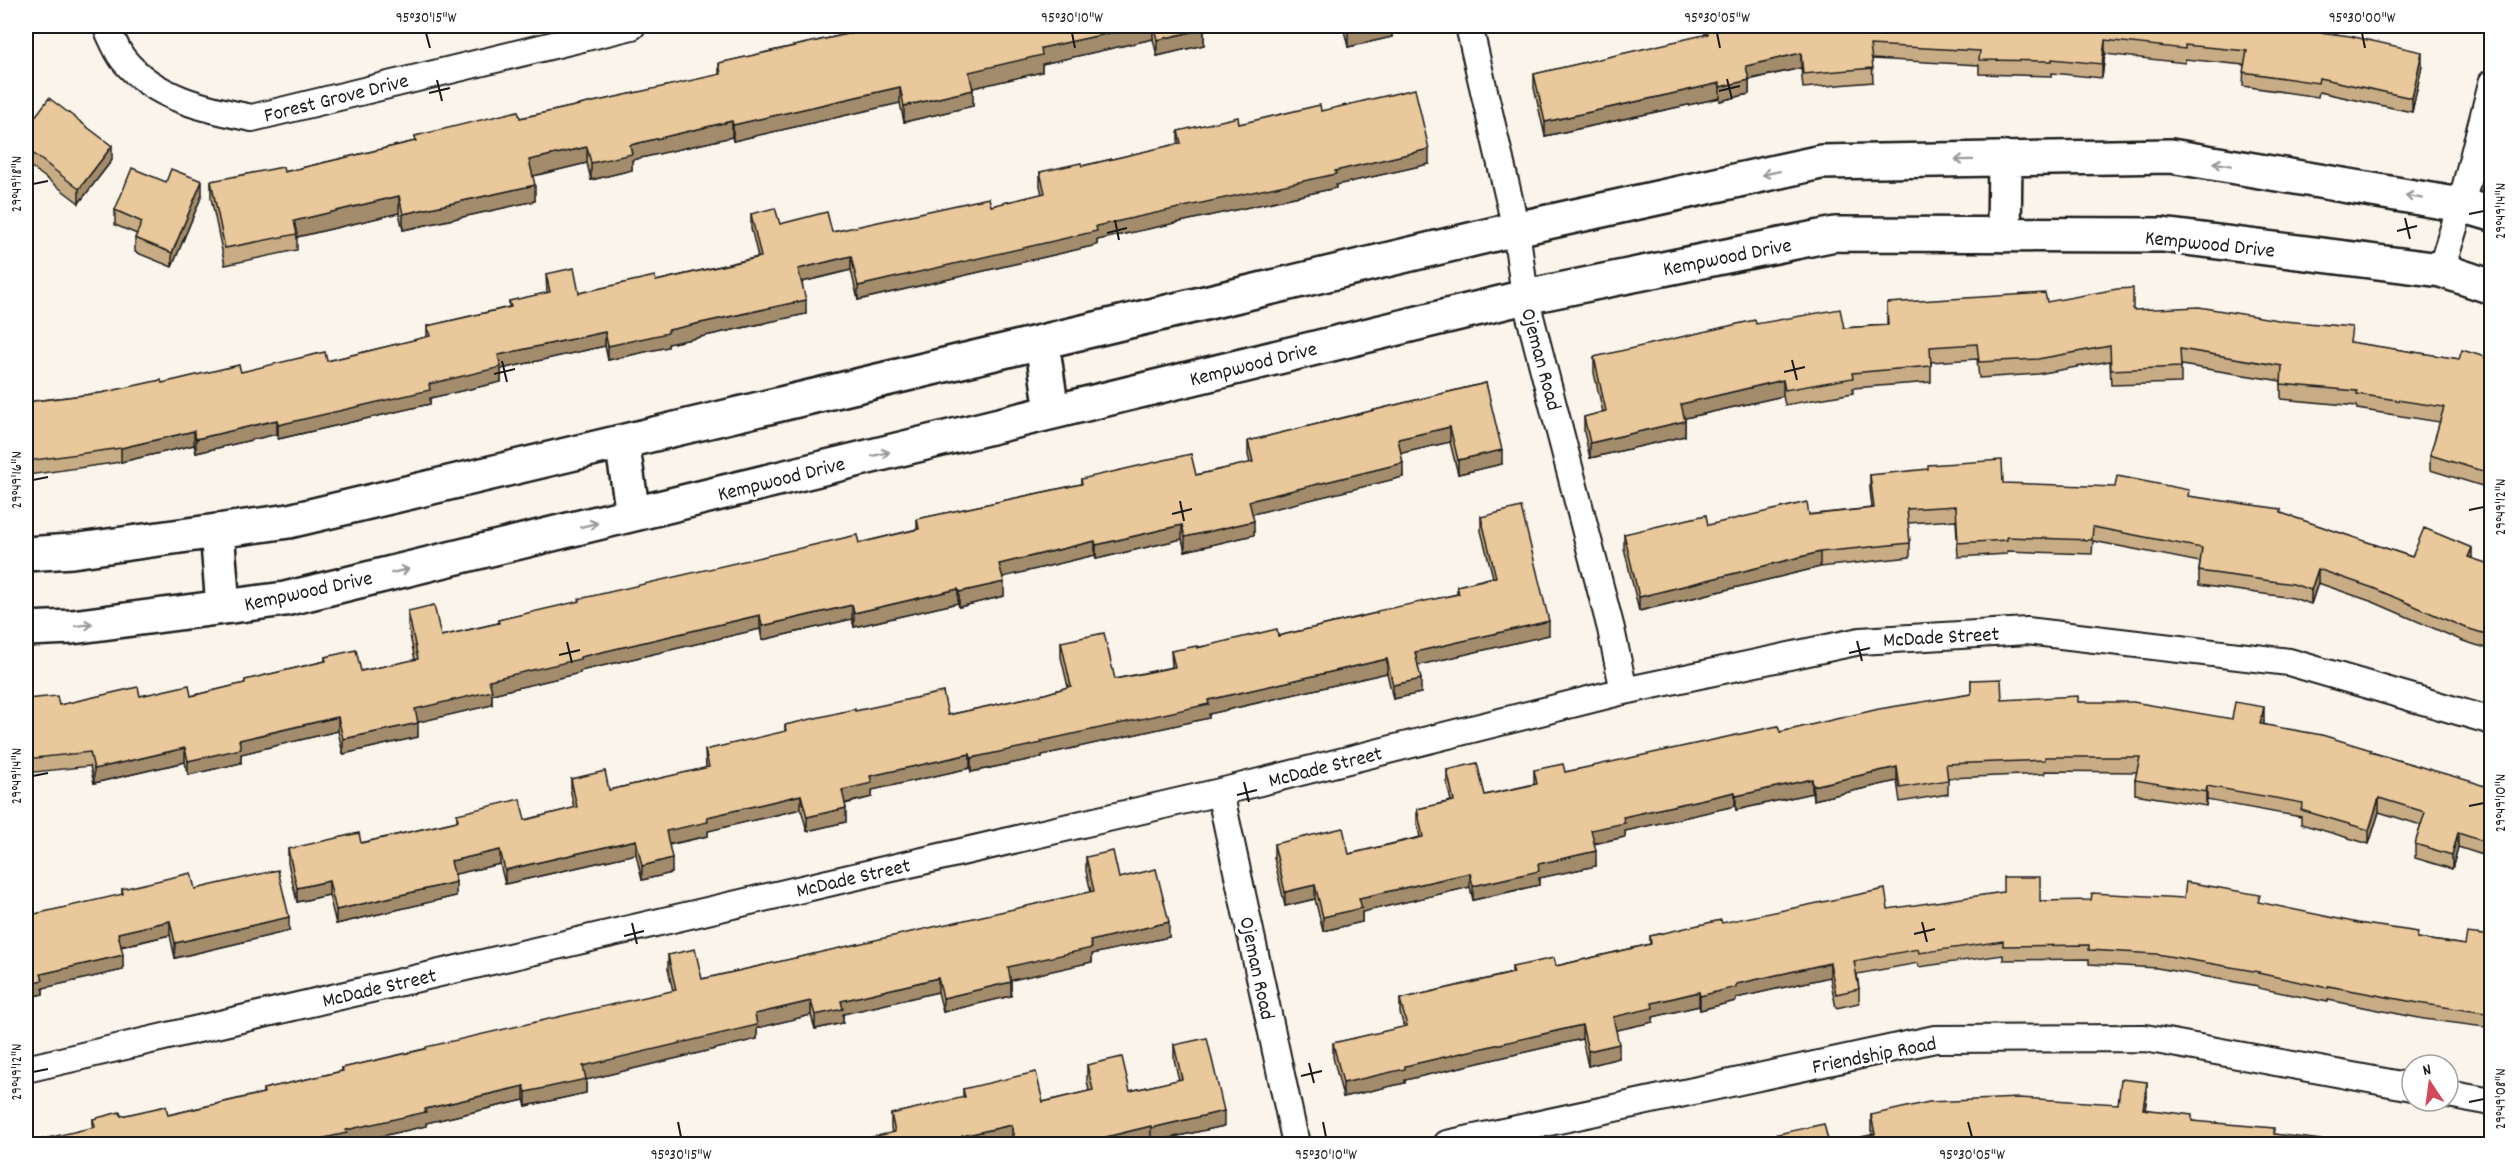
<svg xmlns="http://www.w3.org/2000/svg" width="2517" height="1170" viewBox="0 0 2517 1170" font-family="Dekko,sans-serif">
<style>
.lines{fill:none;stroke-linecap:round;stroke-linejoin:round}
.minor-casing{stroke:#1c1c1c;stroke-width:30}
.secondary-casing{stroke:#1c1c1c;stroke-width:38}
.minor{stroke:#fff;stroke-width:26}
.secondary{stroke:#fff;stroke-width:33}
.wall{fill:#c8ac85;stroke:#1c1c1c;stroke-width:1.5}
.shaded-wall{fill:#a38c6c;stroke:#1c1c1c;stroke-width:1.5}
.building{fill:#e9c89b;stroke:#1c1c1c;stroke-width:1.5}
.oneway{stroke:#999}
.ticks{fill:none;stroke:#1c1c1c;stroke-width:2}
.labels{text-anchor:middle;stroke-width:6;stroke-linejoin:round;paint-order:stroke}
.street-label{font-size:21px;fill:#1c1c1c;stroke:#fff}
.neatline{fill:none;stroke:#1c1c1c;stroke-width:2}
.ticks-label{font-size:15px;text-anchor:middle;fill:#1c1c1c}
</style>
<rect width="100%" height="100%" fill="#fbf4eb"/>
<filter id="ink" filterUnits="userSpaceOnUse"><feTurbulence type="fractalNoise" baseFrequency=".0167" numOctaves="2"/><feDisplacementMap in="SourceGraphic" scale="12" xChannelSelector="R" yChannelSelector="G"/><feConvolveMatrix kernelMatrix="1 2 1 2 8 2 1 2 1" color-interpolation-filters="sRGB"/></filter>
<g filter="url(#ink)">
<g class="lines">
<defs>
<path id="minor" d="M106 26C111 36 116 50 123 59 154 98 206 109 252 118L632 26
M1469 26 1516 229 1525 297 1611 629 1624 691
M2441 270 2461 205 2492 83
M1220 792 1296 1144
M26 1069 1220 792 1624 691 1860 641 2027 631 2289 662 2492 721
M2448 1094 2492 1102
M1447 1144 1935 1039 2145 1038 2412 1087"/>
<path id="secondary" d="M2004 235 2005 159
M1042 342 1052 412
M622 442 633 514
M217 531 223 607
M26 554 72 551 289 521 1516 229 1821 162 2171 156 2461 205 2492 214
M26 629 72 627 285 599 1525 297 1835 234 2162 235 2441 270 2492 287"/>
</defs>
<use href="#minor" class="minor-casing"/>
<use href="#secondary" class="secondary-casing"/>
<use href="#minor" class="minor"/>
<use href="#secondary" class="secondary"/>
</g>
<path class="wall" d="M883 26H1204V45L1157 56 1153 39 1042 64V72L972 88 973 106 904 122 900 103 733 141 732 137 632 160V170L591 180 587 163 533 176 535 201 403 230 399 213 297 237V250L225 265 211 198V181L284 172 415 141V136L520 118 719 75V63Z
M1343 26H1392V37L1348 47Z
M1705 26H2273L2422 66 2412 112 2319 92 2318 97 2243 86 2244 65 2185 59V63L2105 54 2102 78 2052 73V76L1979 74V65L1872 59 1873 82 1803 88 1801 68 1749 80V94L1720 101V98L1545 136 1534 88V74L1705 35Z
M1321 111 1429 164 1336 185V188L1097 240V245L858 300 851 270 802 282 806 314 668 344V347L608 360 605 346 501 369V382L430 398V404L278 439 277 434 196 453 194 445 121 462 28 475V472H26V402L101 393 241 372 327 361 427 337V326L509 307V301L547 293 546 274 579 293 656 281 758 257 751 228V214L780 224 832 232 991 206 1042 194 1040 186V172L1082 166 1178 144V131L1239 124Z
M26 129 112 160 79 203 26 163Z
M202 195 172 267 135 252V238L137 234 115 225V210Z
M2047 302 2133 310 2459 359H2492V489L2430 470V455L2440 422 2357 409V406L2281 399V381L2181 365V383L2111 385 2110 361 2038 374 1979 378 1977 359 1931 362V382L1853 388V393L1785 405 1783 396 1685 418V436L1590 458 1584 432V417L1603 412 1594 373V357L1756 324 1844 328 1887 325V303Z
M1486 383 1502 464 1458 474 1450 442 1401 453 1403 477 1252 514 1254 535 1185 551 1182 539 1096 559 1095 555 1002 577 1004 596 959 607 958 603 854 627 852 619 762 640 760 629 580 671V673L492 694V705L417 722 418 737 343 754 338 731 241 754V763L188 775 185 762 94 783 90 766 26 773V699L59 705 140 696H191L245 683V680L325 661V657L361 671 415 660 408 625V611L441 636 498 623V620L859 543 917 529V519L1081 484V479L1196 475 1250 463 1248 455V441Z
M1870 475 2189 497 2281 513 2412 557 2472 559 2492 565V650L2463 641 2373 602 2318 583 2311 604 2293 598 2199 585V571L2200 562 2093 541 2092 554 2007 551V554L1958 557 1956 520 1908 523 1910 543V557L1820 567 1639 611 1624 548V534L1872 508 1870 489Z
M1481 517 1549 635 1418 665 1421 693 1393 699 1387 673 1209 714V718L1042 755V757L971 772 970 768 872 790V797L845 804 846 822 807 831 801 809 708 831V836L669 845 672 873 642 880 636 854 505 884 500 864 455 874 456 896 336 924 329 895 297 902 288 863V849L361 843 457 821V814L525 820 574 808 571 793V779L609 790 706 768 705 750 785 732V725L855 711 948 715 1045 694 1068 687 1061 657V642L1115 679 1172 667 1171 651 1278 636 1457 594V586L1493 577 1481 531Z
M1971 680 2002 700 2078 702 2232 719 2264 722 2263 724 2371 752 2492 789V858L2458 847 2452 869 2415 858V844L2421 825 2379 812 2369 844 2301 824V817L2207 800 2206 806 2135 794V780L2137 772 2045 771V774L1948 778V794L1900 802 1897 781 1813 800 1812 793 1736 810 1735 806 1625 831V837L1594 844 1596 866 1539 878V885L1473 900 1470 887 1362 912V922L1323 931 1315 899 1285 906 1274 858V844L1349 854 1420 837 1417 823V809L1451 801 1447 784V770L1485 795 1534 784V770L1565 772 1780 732 1971 694Z
M1086 857 1119 878 1169 937 1092 954V962L1011 980V996L943 1012 938 992 843 1014V1023L815 1029 811 1015 757 1028V1039L586 1080V1093L526 1106 524 1100 426 1123V1126L347 1144 93 1128V1119L121 1116 168 1115 263 1093V1089L342 1071V1068L673 991 668 969V955L702 979 1091 892 1086 871Z
M122 889H195L289 931 175 958 170 935 121 947 123 970 43 988V994L26 998V916L122 895Z
M2040 901 2260 903 2418 938 2465 945 2492 936V1028L2424 1019 2328 1000V1002L2258 988V986L2157 968 2089 964V959L2003 960V955L1919 967 1918 963 1857 974 1859 989V1003L1836 1008 1830 977 1736 998V1001L1700 1010 1699 1006 1653 1017V1022L1616 1030 1619 1058 1588 1066 1582 1039 1405 1080V1083L1343 1097 1333 1057V1043L1404 1027 1400 1013V999L1512 973V967L1556 966 1650 944V936L1722 923 1888 909Z
M1174 1045 1224 1126 1151 1142V1140L1134 1144H1013L1012 1139 892 1133 891 1128V1114L963 1098V1089L1043 1102 1089 1091 1087 1080V1065L1130 1091 1179 1080 1174 1059Z
M2147 1096 2145 1109 2192 1121 2274 1134 2321 1144 1872 1135 1871 1129V1115L2118 1104Z"/>
<path class="shaded-wall" d="M156 26H185L156 32Z
M1142 26H1153V39L1042 64V72L969 89V72L1041 48Z
M1370 26H1392V37L1348 47V31Z
M1204 29V45L1157 56V40Z
M2105 40V54L2102 78V64Z
M2422 52V66L2412 112V98Z
M1801 53V68L1746 80V66Z
M1749 80V94L1720 101V87Z
M1720 83V98L1545 136V122Z
M900 87V103L733 141V125Z
M31 88V104L26 107V90Z
M973 90V106L904 122V106Z
M732 121V137L632 160V170L591 180V163L630 145Z
M112 146V160L79 203V189Z
M587 147V163L529 177V160Z
M1429 149V164L1336 185V188L1097 240V245L858 300V286L1096 226Z
M202 181V195L172 267V253Z
M535 185V201L403 230V214Z
M399 196V213L297 237 294 221Z
M851 256V270L798 283V269Z
M806 300V314L668 344V347L608 360V346L668 330Z
M605 332V346L501 369V382L430 398V404L278 439V425L429 384 498 355Z
M1783 380V396L1681 419V404Z
M277 420V434L196 453V439Z
M1685 421V436L1590 458V443Z
M1450 427V442L1398 454V439Z
M194 431V445L121 462V448Z
M1502 450V464L1458 474V460Z
M1403 463V477L1249 515V501Z
M1254 521V535L1185 551V537Z
M1182 525V539L1096 559V545Z
M1095 541V555L999 578V564Z
M2472 548V562L2468 557Z
M1820 552V567L1639 611V597Z
M2318 569V583L2311 604V590Z
M1004 582V596L959 607V592Z
M958 589V603L854 627V613Z
M852 605V619L762 640V626Z
M760 615V629L580 671V673L492 694V705L415 723V709L489 680 580 657Z
M1549 621V635L1415 666V652Z
M1387 659V673L1209 714V718L1042 755V757L971 772V758L1208 700Z
M1421 679V693L1393 699V685Z
M2264 707V722L2260 738V724Z
M338 717V731L241 754V763L188 775V761L239 740Z
M418 723V737L343 754V739Z
M185 748V762L94 783V769Z
M970 754V768L872 790V797L842 804V790L870 776Z
M1897 767V781L1813 800V786Z
M1812 779V793L1736 810V796Z
M2207 786V800L2206 806V792Z
M1735 792V806L1625 831V837L1591 844V830L1623 817Z
M801 795V809L708 831V836L666 845V831L707 817Z
M2379 798V812L2369 844V830Z
M846 808V822L807 831V817Z
M2458 833V847L2452 869V855Z
M636 840V854L505 884V870Z
M500 850V864L451 875V861Z
M1596 851V866L1539 878V885L1473 900V886L1538 864Z
M672 858V873L642 880V866Z
M1470 873V887L1362 912V922L1323 931V917L1359 898Z
M329 881V895L297 902V888Z
M456 882V896L336 924V910Z
M1315 885V899L1285 906V892Z
M289 917V931L175 958V943Z
M170 921V935L118 947V933Z
M1169 922V937L1092 954V962L1008 981V967L1090 941Z
M123 955V970L43 988V994L26 998V984L41 974Z
M1830 963V977L1736 998V1001L1700 1010V996L1736 984Z
M938 978V992L843 1014V1023L815 1029V1015L841 1001Z
M1011 982V996L943 1012V998Z
M1699 992V1006L1653 1017V1022L1613 1031V1017L1652 1003Z
M811 1001V1015L757 1028V1039L586 1080V1093L526 1106V1092L583 1066 755 1014Z
M1582 1025V1039L1405 1080V1083L1343 1097V1083L1405 1066Z
M1619 1044V1058L1588 1066V1051Z
M2147 1082V1096L2143 1123V1109Z
M524 1086V1100L426 1123V1126L347 1144H297L346 1130 425 1109Z
M1224 1111V1126L1151 1142V1128Z
M1012 1125V1139L988 1144H962V1136Z
M1151 1126V1140L1134 1144H1077Z"/>
<path class="building" d="M883 26H1142L1041 48 1042 55 969 72 973 90 904 106 900 87 733 125 732 121 630 145 632 154 591 163 587 147 529 160 535 185 403 214 399 196 294 221 297 234 225 248 211 181 283 167 284 172 416 141 415 136 518 111 520 118 721 74 719 63Z
M1154 26H1204V29L1157 40Z
M1347 26H1370L1348 31Z
M1706 26H2273L2350 36 2422 52 2412 98 2319 78 2318 83 2243 72 2247 51 2185 45V49L2105 40 2102 64 2052 59V61L1979 60 1980 51 1870 45 1873 68 1803 74 1801 53 1746 66 1749 80 1720 87V83L1545 122 1534 74 1708 34Z
M26 77 31 88 26 90Z
M1415 89 1429 149 1335 171 1336 174 1096 226 1097 231 858 286 851 256 798 269 806 300 668 330V333L608 346 605 332 498 355 501 367 429 384 430 390 278 425 277 420 196 439 194 431 121 448 28 461V458H26V402L101 393 161 380 162 383 239 365 241 372 325 352 327 361 430 336 427 326 511 307 509 301 550 292 546 274 574 268 579 293 655 276 656 281 761 257 751 214 775 208 780 224 827 212 832 232 989 198 991 206 1045 193 1040 172 1081 163 1082 166 1181 143 1178 131 1238 117 1239 124 1320 105 1321 111Z
M49 98 112 146 79 189 26 148V129Z
M132 168 166 182 171 169 202 181 172 253 135 238 142 222 115 210Z
M2133 288V310L2199 307 2284 321 2352 327 2350 342 2459 359 2462 350 2492 359V474L2430 455 2444 407 2357 394V391L2281 384 2282 366 2180 349 2181 367 2111 370 2110 346 2038 359 1979 362 1977 344 1930 347 1931 366 1852 373 1853 378 1785 390 1783 380 1681 404 1685 421 1590 443 1584 417 1606 411 1594 357 1755 320 1756 324 1840 309 1844 328 1888 325 1887 303 2045 293 2047 302 2117 289Z
M1486 383 1502 450 1458 460 1450 427 1398 439 1403 463 1249 501 1254 521 1185 537 1182 525 1096 545 1095 541 999 564 1004 582 959 592 958 589 854 613 852 605 762 626 760 615 580 657V659L489 680 492 691 415 709 418 723 343 739 338 717 239 740 241 749 188 761 185 748 94 769 90 752 26 759V699L57 696 59 705 138 687 140 696 189 685 191 696 245 683V680L326 661 325 657 356 650 361 671 418 659 408 611 434 605 441 636 499 623 498 620 580 601 579 599 857 535 859 543 919 529 917 519 1082 484 1081 479 1191 454 1196 475 1253 462 1248 441Z
M2002 460 2003 483 2115 487 2117 476 2189 490 2188 496 2281 509V513L2412 557 2424 528 2472 548 2468 557 2492 565V636L2463 627 2373 588 2318 569 2311 590 2293 584 2199 571 2202 548 2093 527 2092 540 2007 537V540L1958 543 1956 506 1907 509 1910 543 1820 552 1639 597 1624 534 1706 515 1708 525 1807 502 1809 515 1874 508 1870 475 1928 469V465Z
M1521 507 1549 621 1415 652 1421 679 1393 685 1387 659 1208 700 1209 704 1041 741 1042 743 971 758 970 754 870 776 872 783 842 790 846 808 807 817 801 795 707 817 708 822 666 831 672 858 642 866 636 840 505 870 500 850 451 861 456 882 336 910 329 881 297 888 288 849 359 833 361 843 458 821 457 814 520 799 525 820 577 807 571 779 605 771 609 790 709 767 705 750 786 731 785 725 855 709V711L943 692 948 715 1045 694 1071 686 1061 642 1104 633 1115 679 1175 667 1171 651 1197 646V648L1277 629 1278 636 1377 613V611L1459 594 1457 586 1496 577 1481 517Z
M2001 679 2002 700 2078 696V702H2133L2232 719 2235 702 2264 707 2260 724 2322 735 2371 750 2370 752 2473 782 2492 789V844L2458 833 2452 855 2415 844 2425 812 2379 798 2369 830 2301 810 2303 803 2207 786 2206 792 2135 780 2140 757H2045V760L1946 764 1948 780 1900 788 1897 767 1813 786 1812 779 1736 796 1735 792 1623 817 1625 823 1591 830 1596 851 1538 864 1539 871 1473 886 1470 873 1359 898 1362 908 1323 917 1315 885 1285 892 1274 844 1343 828 1349 854 1423 837 1417 809 1454 801 1447 770 1477 763 1485 795 1537 784 1534 770 1563 764 1565 772 1778 726 1780 732 1879 709 1971 694V680Z
M1113 851 1119 878 1156 869 1169 922 1090 941 1092 948 1008 967 1011 982 943 998 938 978 841 1001 843 1009 815 1015 811 1001 755 1014 757 1025 583 1066 586 1079 526 1092 524 1086 425 1109 426 1112 346 1130 347 1133 297 1144H26V1143L95 1127 93 1119 120 1112 121 1116 166 1106 168 1115 264 1093 263 1089 343 1071 342 1068 426 1049V1047L676 990 668 955 695 949 702 979 1094 891 1086 857Z
M278 870 289 917 175 943 170 921 118 933 123 955 41 974 43 980 26 984V916L123 894 122 889 191 873 195 889Z
M2003 877H2040V901L2091 900 2092 893 2184 898 2186 882 2260 895 2258 902 2358 923 2418 932 2417 938 2465 945 2467 933 2492 936V1014L2424 1004 2328 986V988L2258 973 2259 972 2157 954 2089 950V945L2003 946V941L1919 953 1918 949 1854 961 1859 989 1836 994 1830 963 1736 984V987L1700 996 1699 992 1652 1003 1653 1008 1613 1017 1619 1044 1588 1051 1582 1025 1405 1066V1069L1343 1083 1333 1043 1407 1026 1400 999 1514 973 1512 967 1554 958 1556 966 1651 944 1650 936 1721 920 1722 923 1885 889 1888 909 2003 892Z
M1207 1038 1224 1111 1151 1128V1126L1077 1144H1016L1012 1125 962 1136 964 1144H841L895 1132 891 1114 965 1097 963 1089 1036 1072 1043 1102 1093 1090 1087 1065 1122 1057 1130 1091 1182 1079 1174 1045Z
M2121 1079 2147 1082 2143 1109 2192 1115V1121L2274 1128V1134L2321 1140 2320 1144H1829L1875 1134 1871 1115 1929 1102 2019 1098 2118 1104Z
M1824 1124 1829 1144H1732Z
M787 1140 788 1144H769Z"/>
<defs><path id="oneway-shaft" d="M-6 0H5M1.5-3L5.5 0L1.5 3" fill="none" stroke-width="1.6" stroke-linecap="round" stroke-linejoin="round" transform="scale(1.5)"/></defs>
<g class="oneway">
<use href="#oneway-shaft" transform="translate(1964 160) rotate(179)"/>
<use href="#oneway-shaft" transform="translate(2222 164) rotate(-170)"/>
<use href="#oneway-shaft" transform="translate(1771 173) rotate(168)"/>
<use href="#oneway-shaft" transform="translate(2414 197) rotate(-170)"/>
<use href="#oneway-shaft" transform="translate(881 454) rotate(-14)"/>
<use href="#oneway-shaft" transform="translate(589 525) rotate(-14)"/>
<use href="#oneway-shaft" transform="translate(400 571) rotate(-14)"/>
<use href="#oneway-shaft" transform="translate(84 625) rotate(-7)"/>
</g>
</g>
<path class="ticks" d="M426 33 430 48M1072 33 1075 48M1717 33 1720 48M2362 33 2365 48M1727 79 1732 99M437 80 442 101M1719 91 1740 86M429 93 450 88M33 184 48 181M2469 214 2484 211M2405 218 2410 239M1115 220 1119 240M2397 231 2417 226M1107 233 1127 228M1792 360 1797 380M502 361 507 382M1784 372 1805 367M494 374 515 369M33 480 48 477M1180 501 1184 521M2469 510 2484 507M1172 514 1192 509M1857 641 1862 661M567 642 572 663M1849 653 1870 648M559 655 580 650M33 776 48 773M1244 782 1249 802M1237 795 1257 790M2469 806 2484 803M1922 922 1927 942M632 923 637 944M1914 934 1935 929M624 936 644 931M1309 1063 1314 1083M33 1072 48 1069M1301 1076 1322 1071M2469 1102 2484 1099M678 1122 681 1137M1323 1122 1326 1137M1968 1122 1972 1137"/>
<g class="labels">
<g class="street-label">
<text transform="translate(336 97) rotate(-14)" y="7">Forest Grove Drive</text>
<text transform="translate(2210 243) rotate(6)" y="7">Kempwood Drive</text>
<text transform="translate(1727 256) rotate(-11)" y="7">Kempwood Drive</text>
<text transform="translate(1542 359) rotate(75)" y="7">Ojeman Road</text>
<text transform="translate(1253 363) rotate(-14)" y="7">Kempwood Drive</text>
<text transform="translate(781 478) rotate(-14)" y="7">Kempwood Drive</text>
<text transform="translate(308 590) rotate(-12)" y="7">Kempwood Drive</text>
<text transform="translate(1941 636) rotate(-3)" y="7">McDade Street</text>
<text transform="translate(1325 766) rotate(-14)" y="7">McDade Street</text>
<text transform="translate(853 877) rotate(-13)" y="7">McDade Street</text>
<text transform="translate(1258 968) rotate(78)" y="7">Ojeman Road</text>
<text transform="translate(379 987) rotate(-13)" y="7">McDade Street</text>
<text transform="translate(1874 1054) rotate(-11)" y="7">Friendship Road</text>
</g>
</g>
<rect width="2517" height="1170" fill="none" stroke="#fff" stroke-width="66"/>
<g transform="translate(2430 1083) rotate(347)"><circle r="28" fill="#ffffff" stroke="#a4a4a4" stroke-width="1.5"/>
<path d="M0-4.5L10 22L0 15L-10 22Z" fill="#d1495b"/>
<text y="-9" font-size="16" font-weight="bold" text-anchor="middle" fill="#1c1c1c">N</text>
</g>
<rect x="33" y="33" width="2451" height="1104" class="neatline"/>
<g class="ticks-label">
<text x="426" y="22">95°30'15"W</text>
<text x="1072" y="22">95°30'10"W</text>
<text x="1717" y="22">95°30'05"W</text>
<text x="2362" y="22">95°30'00"W</text>
<text transform="translate(16 184) rotate(-90)" y="5">29°49'18"N</text>
<text transform="translate(2500 211) rotate(-90)" y="5">29°49'14"N</text>
<text transform="translate(16 480) rotate(-90)" y="5">29°49'16"N</text>
<text transform="translate(2500 507) rotate(-90)" y="5">29°49'12"N</text>
<text transform="translate(16 776) rotate(-90)" y="5">29°49'14"N</text>
<text transform="translate(2500 803) rotate(-90)" y="5">29°49'10"N</text>
<text transform="translate(16 1072) rotate(-90)" y="5">29°49'12"N</text>
<text transform="translate(2500 1099) rotate(-90)" y="5">29°49'08"N</text>
<text x="681" y="1159">95°30'15"W</text>
<text x="1326" y="1159">95°30'10"W</text>
<text x="1972" y="1159">95°30'05"W</text>
</g>
</svg>
